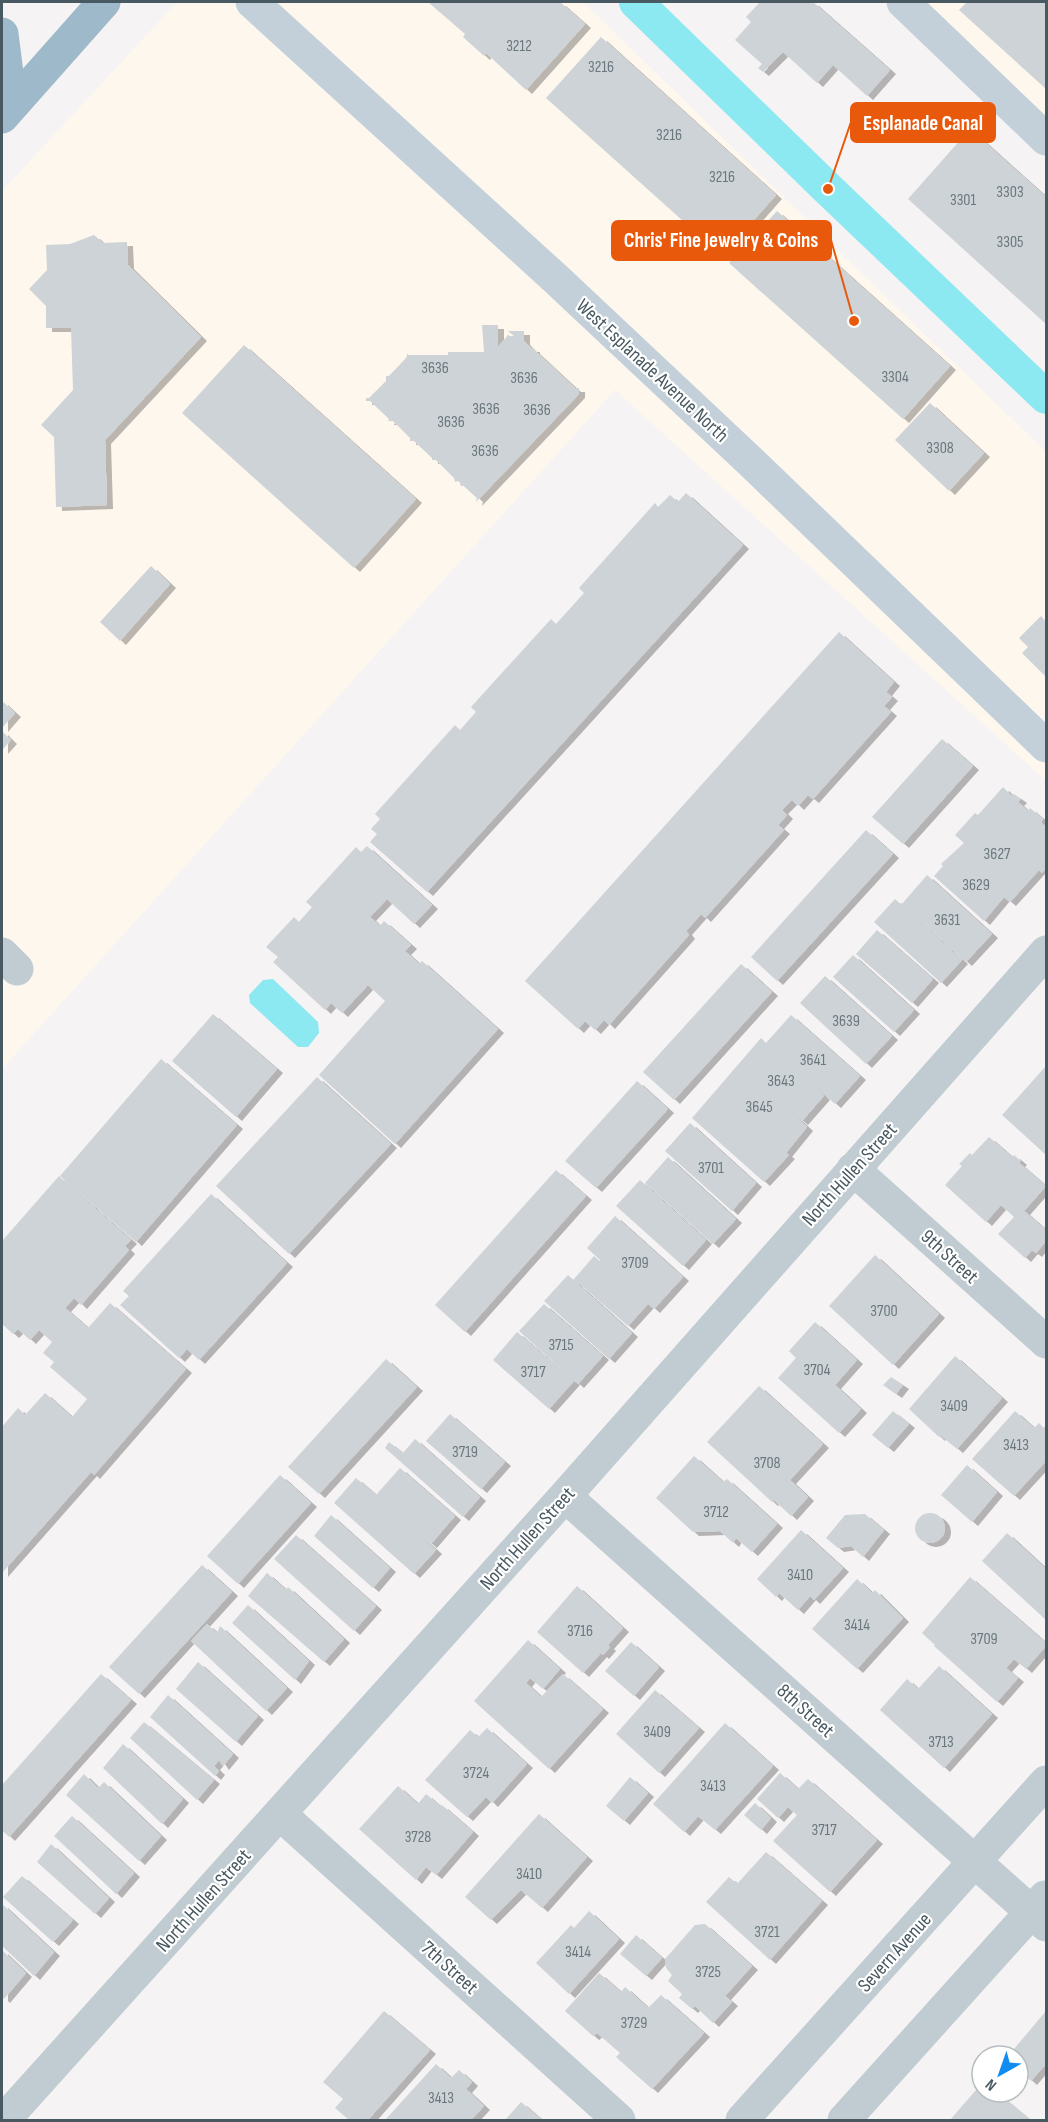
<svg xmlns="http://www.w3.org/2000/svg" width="1048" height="2122" viewBox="0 0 1048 2122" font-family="'Sofia Sans Condensed',sans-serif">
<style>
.commercial{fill:#fdf7ee}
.water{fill:#8ce8f1}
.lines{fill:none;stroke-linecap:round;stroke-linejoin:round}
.canal{stroke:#8ce8f1;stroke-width:34}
.building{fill:#ced3d7;filter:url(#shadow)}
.minor{stroke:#c0ccd2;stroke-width:33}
.secondary{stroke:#c3d0da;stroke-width:33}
.trunk{stroke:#9eb9ca;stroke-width:33}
.labels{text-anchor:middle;stroke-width:4.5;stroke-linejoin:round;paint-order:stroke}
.number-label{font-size:16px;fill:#6a787e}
.street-label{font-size:20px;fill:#495961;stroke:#fff}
.leader{fill:none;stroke:#e8590c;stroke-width:2}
.callout-dot{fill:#e8590c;stroke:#fff;stroke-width:2}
.callout{fill:#e8590c;stroke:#e8590c;stroke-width:2}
.callout-label{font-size:21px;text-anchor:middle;font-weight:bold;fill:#fff}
</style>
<defs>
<filter id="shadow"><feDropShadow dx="6" dy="4" stdDeviation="0" flood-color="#0004"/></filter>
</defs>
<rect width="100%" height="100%" fill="#f5f3f3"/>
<path class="commercial" d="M177 2H583L1046 452V781L615 390 2 1069V191Z
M925 2H1046V116Z"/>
<path class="water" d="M273 979 318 1022 319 1033 308 1047H298L250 1003 249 995 263 980Z"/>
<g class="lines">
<path class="canal" d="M636 2 828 189 1046 397"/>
</g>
<path class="building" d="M428 2H560L585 24 526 90 486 53 484 56 463 37 465 34Z
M760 2H813L890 70 867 96 833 65 817 83 783 52 763 72 758 68 762 64 735 40 751 22 746 17Z
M967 2H1046V89L959 10Z
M601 37 776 195 722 256 546 98Z
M970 129 1046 197V324L908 199Z
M777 211 950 366 903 419 729 263Z
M94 235 103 243 127 242 128 265 201 337 105 440 107 505 56 507 54 437 41 425 73 390 71 328H46V306L29 289 47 270 46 245 70 244Z
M482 325H498V347L509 334V336H514L508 331H524V341L531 348H534V350L575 388H579V394L476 502 477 498 458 481 455 482 454 478 436 460H432V458L414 441H410V438L393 421H388L389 419 370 401H366V398H369L386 381V376H389L406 358 408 353V355H448V352H484Z
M244 345 416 499 354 568 182 413Z
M930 403 984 453 949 491 895 440Z
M686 493 743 545 427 892 370 842 377 834 371 829 380 819 375 814 455 725 460 730 476 712 471 707 551 619 556 624 584 593 579 588 655 503 658 507 670 495 678 502Z
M151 566 170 584 120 641 100 622Z
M1041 616 1046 622V677L1022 653 1028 647 1019 638Z
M839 632 894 682 886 692 892 697 884 706 891 712 813 799 808 795 798 806 792 800 782 810 787 815 778 825 784 830 705 918 701 914 686 931 689 935 609 1025 604 1020 595 1030 585 1021 578 1029 525 981Z
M2 701 15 713 2 728Z
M2 731 11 740 2 750Z
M942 739 973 766 903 844 872 817Z
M1003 787 1012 796 1014 794 1021 799 1018 802 1028 811 1030 808 1043 819 1041 822 1046 827V868L1042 873 1039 870 1010 902 1004 897 984 921 934 876 943 866 941 864 964 843 955 835 975 813 978 815Z
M866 830 893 854 777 981 751 957Z
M367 846 432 905 414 924 387 899 370 917 380 926 384 921 411 945 405 951 419 964 422 961 498 1029 395 1144 319 1075 385 1001 368 985 342 1013 331 1003 325 1010 273 962 278 957 266 947 294 917 299 922 312 907 306 902 356 847 361 852Z
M927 875 992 934 966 962 902 904Z
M895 899 962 960 941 983 874 922Z
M877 930 933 979 912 1003 856 954Z
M853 955 914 1010 894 1032 833 977Z
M741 964 772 992 674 1100 643 1072Z
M825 976 892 1036 866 1064 800 1003Z
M213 1014 277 1069 236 1117 172 1061Z
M791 1015 860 1076 835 1104 817 1088 824 1096 802 1121 776 1097 807 1127 786 1153 789 1155 764 1182 692 1118 761 1038 766 1043Z
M161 1059 237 1125 136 1242 60 1176Z
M1046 1066V1155L1002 1115Z
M317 1077 391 1144 289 1254 216 1186Z
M637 1081 668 1109 596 1188 565 1161Z
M690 1123 756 1183 732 1211 665 1151Z
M989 1137 1012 1157 1014 1155 1021 1161 1019 1163 1046 1186 1024 1211 1046 1230V1241L1036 1253 1032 1250 1025 1258 998 1234 1014 1217 1001 1205 986 1222 945 1185 962 1166 959 1164 970 1153 972 1155Z
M668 1157 736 1219 713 1244 645 1183Z
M556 1170 586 1196 465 1332 435 1305Z
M59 1176 131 1240 125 1246 129 1250 81 1305 74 1298 65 1308 88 1328 110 1303 186 1369 94 1475 91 1472 2 1573V1427L18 1408 25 1415 45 1393 72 1417 87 1399 50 1367 54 1362 43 1353 52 1342 39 1330 30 1340 18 1329 13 1334 2 1324V1241Z
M640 1180 706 1240 683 1266 616 1206Z
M211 1194 287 1263 199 1360 187 1349 179 1358 120 1305 129 1296 123 1291Z
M615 1216 683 1277 654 1309 587 1248Z
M875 1255 939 1314 893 1365 829 1306Z
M594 1256 648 1304 628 1326 574 1279Z
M568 1275 632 1333 609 1359 544 1301Z
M544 1304 603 1356 578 1384 519 1331Z
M815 1322 857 1360 835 1385 861 1409 839 1433 778 1378 796 1358 789 1351Z
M517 1332 574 1381 549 1409 493 1360Z
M955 1356 1002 1398 957 1449 940 1435 939 1437 909 1409Z
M386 1359 417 1387 319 1494 288 1467Z
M891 1377 903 1385 896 1394 883 1385Z
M759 1386 823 1444 790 1480 808 1497 791 1516 774 1500 772 1502 707 1442Z
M893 1411 909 1424 888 1448 872 1435Z
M1015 1411 1034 1428 1039 1423 1046 1430V1461L1014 1496 972 1459Z
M450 1414 505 1462 481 1489 426 1441Z
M415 1439 480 1497 463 1517 385 1448 389 1442 403 1453Z
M694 1456 723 1482 727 1479 777 1524 752 1552 736 1538 733 1543 720 1531 693 1532 656 1498Z
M967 1465 997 1492 972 1522 941 1495Z
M400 1468 455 1516 431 1544 401 1518 436 1550 414 1574 334 1503 356 1478 376 1495Z
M280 1475 311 1503 238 1584 207 1556Z
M915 1528a15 15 0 1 1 30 0a15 15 0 1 1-30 0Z
M865 1514 884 1530 863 1557 851 1546 838 1548 826 1538 845 1515Z
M331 1515 390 1568 373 1588 314 1536Z
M801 1530 843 1568 814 1600 810 1596 798 1610 779 1593 776 1597 757 1579Z
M1007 1533 1046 1569V1620L982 1561Z
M296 1535 376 1606 354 1631 274 1559Z
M202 1565 232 1592 139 1694 109 1667Z
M267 1573 286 1590 288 1587 344 1639 324 1662 248 1596Z
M970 1577 1046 1643V1646L1026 1669 1014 1659 1006 1668 1018 1678 997 1702 934 1646 935 1645 922 1633Z
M857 1579 872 1593 875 1590 903 1618 857 1669 812 1629Z
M577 1586 623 1628 608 1645 610 1647 603 1655 601 1653 583 1673 537 1632Z
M248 1605 309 1661 295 1680 232 1623Z
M207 1624 217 1633 220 1626 287 1688 266 1711 191 1641Z
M528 1640 560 1669 543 1689 530 1678 526 1683 541 1697 563 1674 603 1709 549 1769 474 1701Z
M631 1642 659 1667 634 1696 605 1671Z
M198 1662 258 1716 236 1742 176 1689Z
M939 1666 992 1714 944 1768 880 1710 907 1679 918 1689Z
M101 1674 131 1700 9 1837 2 1830V1785Z
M655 1690 699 1728 659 1773 616 1734Z
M168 1695 233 1754 223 1766 219 1760 214 1766 219 1771 215 1776 150 1717Z
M144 1722 214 1780 197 1800 130 1738Z
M725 1723 773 1766 715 1830 698 1816 684 1832 653 1804Z
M487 1728 527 1764 492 1803 486 1797 467 1817 425 1780 470 1730 478 1737Z
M123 1744 183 1799 162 1824 103 1768Z
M780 1773 798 1789 808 1779 877 1840 830 1892 773 1841 797 1815 788 1807 778 1818 757 1799Z
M84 1774 98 1788 104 1782 161 1836 139 1861 66 1795Z
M630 1777 648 1793 624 1821 606 1806Z
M398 1786 418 1804 426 1794 441 1807 442 1805 473 1832 436 1875 426 1867 416 1880 359 1829Z
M755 1803 771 1818 761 1830 744 1815Z
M539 1814 587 1857 542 1908 521 1890 491 1920 465 1897Z
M72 1816 134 1873 116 1894 54 1836Z
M51 1844 109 1898 95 1914 37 1862Z
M766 1852 822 1901 770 1960 706 1902 729 1877 737 1884Z
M22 1876 73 1920 53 1942 3 1897Z
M2 1904 54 1952 34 1976 2 1946Z
M589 1911 619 1939 569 1994 536 1963 571 1925 574 1928Z
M705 1924 752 1966 725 1996 732 2002 713 2023 695 2006 692 2009 679 1998 682 1994 668 1981 672 1975 666 1968 665 1959 695 1925Z
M636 1935 662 1958 646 1976 620 1954Z
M2 1950 26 1973 4 1999 2 1997Z
M599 1973 621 1992 625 1987 648 2008 661 1995 704 2033 652 2089 616 2057 620 2053 597 2033 593 2036 565 2011Z
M384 2011 430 2050 368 2120H349L335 2108 343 2099 323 2082Z
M1046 2011V2068L1044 2066 1031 2081 1018 2069V2056H1008Z
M436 2064 451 2078 459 2070 472 2082 466 2089 484 2106 471 2120H385Z
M982 2083V2092H996L1030 2120H950Z
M521 2102 542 2120H505Z"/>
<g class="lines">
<path class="minor" d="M2 954 17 969
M853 1169 1046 1342
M565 1496 1046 1925
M280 1814 619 2120
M4 2120 565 1496 1046 952
M742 2120 1046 1782
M844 2120 1045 1897"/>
<path class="secondary" d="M252 2 556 279 751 462 1046 746
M903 2 1046 139"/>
<path class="trunk" d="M2 34 11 105
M2 117 104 2"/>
</g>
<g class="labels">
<g class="number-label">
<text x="519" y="51">3212</text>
<text x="601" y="72">3216</text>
<text x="669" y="140">3216</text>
<text x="722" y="182">3216</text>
<text x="1010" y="197">3303</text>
<text x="963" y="205">3301</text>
<text x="1010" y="247">3305</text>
<text x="435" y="373">3636</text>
<text x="895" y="382">3304</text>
<text x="524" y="383">3636</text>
<text x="486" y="414">3636</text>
<text x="537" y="415">3636</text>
<text x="451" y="427">3636</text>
<text x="940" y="453">3308</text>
<text x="485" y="456">3636</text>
<text x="997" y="859">3627</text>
<text x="976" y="890">3629</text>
<text x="947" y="925">3631</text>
<text x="846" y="1026">3639</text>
<text x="813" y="1065">3641</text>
<text x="781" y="1086">3643</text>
<text x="759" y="1112">3645</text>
<text x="711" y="1173">3701</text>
<text x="635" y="1268">3709</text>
<text x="884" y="1316">3700</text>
<text x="561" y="1350">3715</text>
<text x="817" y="1375">3704</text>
<text x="533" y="1377">3717</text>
<text x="954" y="1411">3409</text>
<text x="1016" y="1450">3413</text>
<text x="465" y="1457">3719</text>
<text x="767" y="1468">3708</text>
<text x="716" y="1517">3712</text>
<text x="800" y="1580">3410</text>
<text x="857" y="1630">3414</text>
<text x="580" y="1636">3716</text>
<text x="984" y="1644">3709</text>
<text x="657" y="1737">3409</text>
<text x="941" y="1747">3713</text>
<text x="476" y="1778">3724</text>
<text x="713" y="1791">3413</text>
<text x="824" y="1835">3717</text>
<text x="418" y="1842">3728</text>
<text x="529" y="1879">3410</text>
<text x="767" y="1937">3721</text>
<text x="578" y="1957">3414</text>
<text x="708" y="1977">3725</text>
<text x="634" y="2028">3729</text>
<text x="441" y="2103">3413</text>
</g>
<g class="street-label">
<text transform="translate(653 370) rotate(43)" y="7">West Esplanade Avenue North</text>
<text transform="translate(849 1174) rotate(-48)" y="7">North Hullen Street</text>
<text transform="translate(950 1256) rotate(42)" y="7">9th Street</text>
<text transform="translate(527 1538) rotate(-48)" y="7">North Hullen Street</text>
<text transform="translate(806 1710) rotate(42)" y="7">8th Street</text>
<text transform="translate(203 1900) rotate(-48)" y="7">North Hullen Street</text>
<text transform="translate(894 1952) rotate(-48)" y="7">Severn Avenue</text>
<text transform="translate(450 1967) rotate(42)" y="7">7th Street</text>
</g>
</g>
<path class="leader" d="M828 189L851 122M854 321L831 240"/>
<g class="callout-dot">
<circle cx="828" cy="189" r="6"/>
<circle cx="854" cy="321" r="6"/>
</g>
<g class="callout">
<rect x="851" y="103" width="144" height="39" rx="6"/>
<rect x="612" y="221" width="219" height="39" rx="6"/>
</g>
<g class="callout-label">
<text x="923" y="130">Esplanade Canal</text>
<text x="721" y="247">Chris' Fine Jewelry &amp; Coins</text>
</g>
<rect width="1048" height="2122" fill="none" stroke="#495961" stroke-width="6"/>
<g transform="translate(1000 2074) rotate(220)"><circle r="28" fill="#ffffff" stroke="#b6bdc0" stroke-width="1.5"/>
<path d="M0-4.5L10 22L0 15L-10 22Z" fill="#128def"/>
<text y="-9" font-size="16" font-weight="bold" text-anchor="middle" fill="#495961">N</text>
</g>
</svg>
